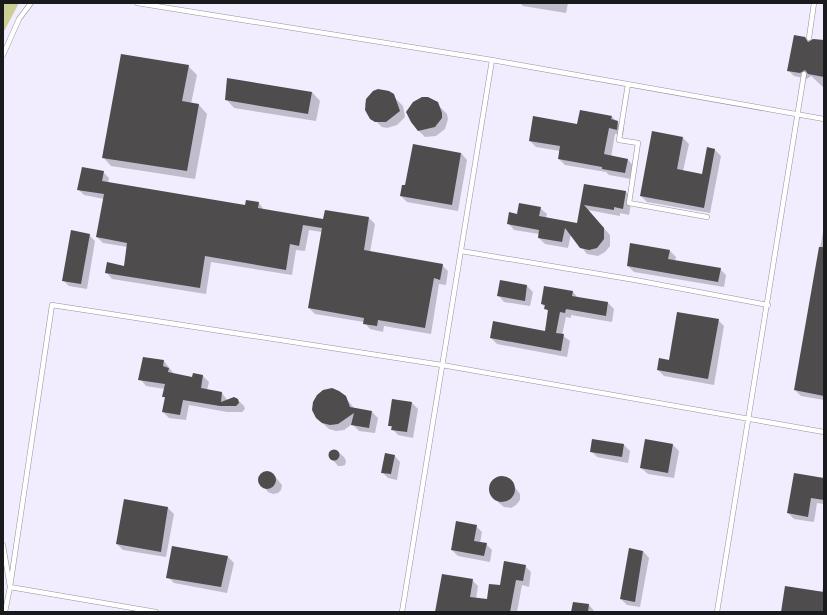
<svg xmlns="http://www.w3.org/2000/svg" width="827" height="615" viewBox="0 0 827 615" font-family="'Zilla Slab',serif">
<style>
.industrial{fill:#f1ecfe}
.green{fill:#cad093}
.shadow{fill:#0003}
.building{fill:#4f4c4e}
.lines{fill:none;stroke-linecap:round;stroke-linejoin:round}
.service-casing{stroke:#939498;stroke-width:5.5}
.service{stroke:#fff;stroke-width:4.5}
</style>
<rect width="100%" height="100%" fill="#f8f9fe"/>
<path class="industrial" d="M3 3H824V612H3Z"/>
<path class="green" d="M3 3H19L3 33Z"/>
<path class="shadow" d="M520 3H568L566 13 523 6Z
M805 38 809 42 824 41V88L811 76 807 79 794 76 788 70Z
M188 66 197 75 191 104 199 105 207 114 195 179 111 166 103 157Z
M384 90 389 92 403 106 405 117 397 125 387 128 382 127 368 114 365 104 367 99 374 92Z
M312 92 320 101 316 121 234 108 226 99Z
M439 106 447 114 448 119 445 129 436 136 425 137 419 131Z
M611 116 624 128 623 135 615 134 611 157 628 160 634 166 631 179 609 175 606 172 565 165 559 159 560 151 536 147 530 141Z
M683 138 689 144 683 171 703 175 708 149 715 150 721 156 710 213 647 202 641 196Z
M461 153 467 160 458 211 407 202 401 196 406 187Z
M103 172 109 178 108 183 246 207 259 203 264 210 324 221 326 211 369 218 375 224 370 252 442 265 448 271 446 285 439 284 431 334 384 326 383 332 370 329 364 322 315 314 309 308 322 232 309 230 305 251 296 250 292 275 211 262 206 294 112 279 106 272 125 267 128 247 103 243 97 237 104 199 84 195 78 189Z
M585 185 626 192 632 198 629 215 620 213V216L588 210 610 235V246L605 252 598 256 587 254 571 234 568 248 545 244 539 238V234L514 230 508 223 518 215 540 208 547 214 546 218 578 224Z
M824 226V400L801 396 795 390Z
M89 235 95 241 87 289 69 286 63 280Z
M670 251 676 257 675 261 720 269 726 275 724 287 634 272 628 266Z
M527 286 533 292 530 306 504 302 498 295Z
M573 292 578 298 608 303 614 309 612 322 571 315V318L566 317 562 335 570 341 567 357 497 344 491 338 545 332 549 312 542 304Z
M718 320 724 326 714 385 664 376 658 370Z
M143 358 164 361 174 374 193 378 194 374 203 376 209 382 207 390 222 393 228 401 238 400 244 406 245 409 242 412H227L189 405 186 420 169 418 163 412 166 399 163 396 165 389 146 386 140 379Z
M345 397 354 408 372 412 378 418 375 433 359 431 352 424 344 430 336 431 329 429 316 417Z
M412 403 418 409 413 438 398 435 389 425Z
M646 441 673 445 679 451 674 478 648 474 641 468Z
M624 445 630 451 628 463 597 457 591 451Z
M333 450 337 451 344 457 346 461 345 465 342 466H338L332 459 329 456 330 452Z
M394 455 400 462 397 480 388 478 382 472Z
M268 472 273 474 282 485 281 490 278 493 273 494 268 492 259 481 260 476 263 473Z
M500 477 506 478 511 482 520 494V500L516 505 511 508 504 507 499 503 490 491 491 485 494 480Z
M824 479V504L817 503 814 522 794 519 788 513Z
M168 508 174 514 166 557 123 550 117 544Z
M476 526 482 532 480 543 486 544 492 550 490 562 458 556 452 550Z
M173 547 228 557 234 563 227 593 174 583 168 577Z
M643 551 649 558 640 607 627 605 621 599Z
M525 566 531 572 529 587 522 585 517 612H436L472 580 478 586 476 599 488 601Z
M824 580V612H782L822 593Z
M574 603 589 605 595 612H572Z"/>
<path class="building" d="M794 35 805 37 808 42 813 39 824 40V77L808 74 805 70 800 73 787 71Z
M121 54 189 65 182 101 199 104 187 171 102 158Z
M227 78 312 92 308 114 225 100Z
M378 89 389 91 394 94 400 111 386 122H375L370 119 365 110 366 99 373 91Z
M422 97H428L438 102 442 113V118L435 127 418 131 411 122 406 112 413 102Z
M580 110 612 116 611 119 618 121 617 130 609 128 604 154 628 159 625 173 602 169V167L558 159 560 146 529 141 533 116 577 124Z
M652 131 683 137 677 169 702 174 707 147 715 149 704 208 640 196Z
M413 144 461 153 452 205 400 196 402 185H405Z
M82 167 104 171 102 181 245 205 246 200 259 202 258 208 323 219 325 210 369 217 364 250 443 264 440 280 434 278 425 328 378 320 377 326 363 324 364 318 308 308 322 228 303 225 299 246 290 244 286 270 205 256 200 288 105 273 107 262 124 266 127 243 96 237 104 194 77 190Z
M584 184 626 191 623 209 614 207V210L584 205 604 228V239L597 248 589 250 580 248 565 228 562 242 538 238 539 230 507 224 509 212 517 214 519 203 541 207 539 216 577 223Z
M71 230 90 234 81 284 62 281Z
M630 243 670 250 668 259 721 268 718 282 627 266Z
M819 247H824V396L794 390Z
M500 280 527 285 525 301 497 296Z
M544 286 573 291 572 296 608 302 606 316 566 309 565 313 560 312 556 333 564 334 561 351 490 338 493 321 545 331 548 310 544 309 545 305 541 304Z
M677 312 719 319 708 379 657 370 659 358 669 360Z
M143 357 164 360 163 366 169 368 168 372 192 377 193 373 203 375 201 388 222 392 221 402 234 397 238 399 239 403 236 406H220L183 400 180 415 162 412 165 397H162L165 384 138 380Z
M332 388 339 391 346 396 350 407 372 411 369 428 351 425 354 413 338 424 330 425 322 423 316 418 312 410 313 402 317 395 323 390Z
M392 399 412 402 407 432 391 430 392 426H388Z
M592 439 624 444 622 457 590 452Z
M645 439 673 444 668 473 640 468Z
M328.5 455a5.5 5.5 0 1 1 11 0a5.5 5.5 0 1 1-11 0Z
M385 453 395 455 391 474 381 473Z
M258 480a9 9 0 1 1 18 0a9 9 0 1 1-18 0Z
M794 473 824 478V500L811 498 808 517 787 513Z
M489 489a13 13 0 1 1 26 0a13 13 0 1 1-26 0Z
M124 499 168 507 161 552 116 544Z
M456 521 477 525 474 541 487 543 484 556 451 550Z
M172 546 228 556 221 587 166 578Z
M629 548 643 551 635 602 620 599Z
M504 561 526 565 523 581 516 580 510 612H435L442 574 473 579 470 597 487 599 489 584 500 585Z
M785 586 824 592V612H781Z
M573 602 589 604 588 612H571Z"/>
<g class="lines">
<defs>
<path id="service" d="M137 3 492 60 824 119
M809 38 814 3
M3 55 19 19 31 3
M628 84 619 140 638 143 629 203 707 217
M461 251 635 280 768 305
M3 545 10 587 5 612
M156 612 10 587 52 305 442 365 824 432
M402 612 492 60
M717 612 804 74"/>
</defs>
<use href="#service" class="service-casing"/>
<use href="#service" class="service"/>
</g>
<rect width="827" height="615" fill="none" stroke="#191a1b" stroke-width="8"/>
</svg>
